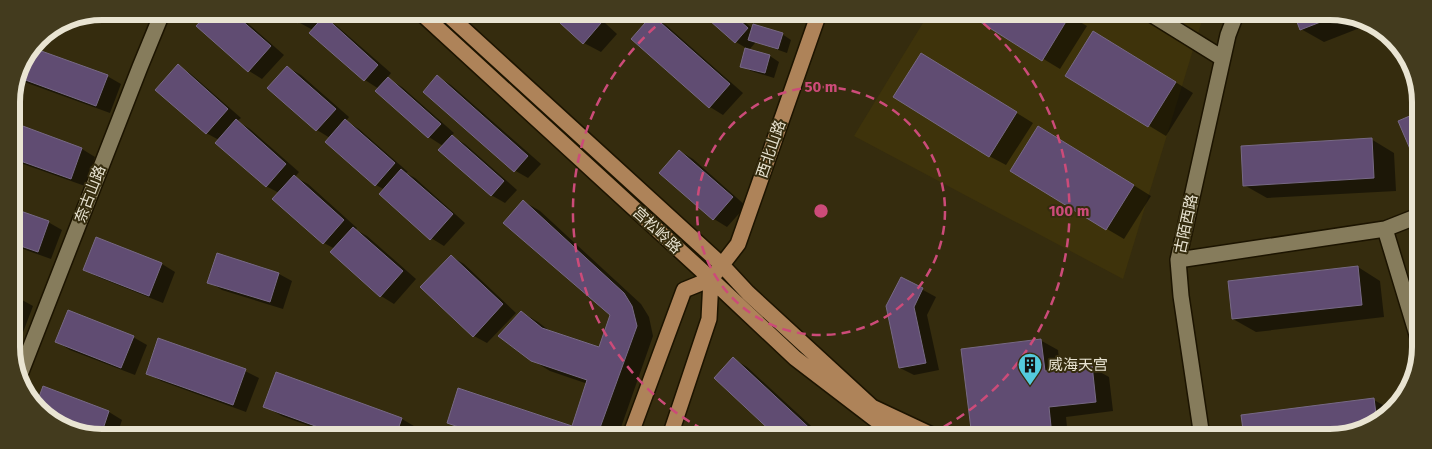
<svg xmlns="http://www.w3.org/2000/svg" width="1432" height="449" viewBox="0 0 1432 449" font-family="'Fira Sans','Noto Sans SC',sans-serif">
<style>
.built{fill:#3e330b}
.shadow{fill:#0007}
.building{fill:#604c72;stroke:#776985}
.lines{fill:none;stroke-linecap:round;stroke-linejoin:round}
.minor-casing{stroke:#1c1400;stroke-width:18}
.major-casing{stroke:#1c1400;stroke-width:18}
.minor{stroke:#867c5c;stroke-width:15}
.major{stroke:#ae8359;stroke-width:15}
.ring{fill:none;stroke:#cc4b79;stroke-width:2.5;stroke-dasharray:9 6}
.labels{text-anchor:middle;stroke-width:4;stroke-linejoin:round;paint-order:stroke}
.street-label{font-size:15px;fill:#e9e4d2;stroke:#352c0e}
.poi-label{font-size:15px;fill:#e9e4d2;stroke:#352c0e;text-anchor:start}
.rim{fill:none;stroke:#e9e4d2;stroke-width:6}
.centre{fill:#cc4b79;stroke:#352c0e;stroke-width:2.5}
.ring-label{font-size:15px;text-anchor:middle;font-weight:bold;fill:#cc4b79;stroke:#352c0e;stroke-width:4;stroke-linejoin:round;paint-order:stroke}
</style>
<rect width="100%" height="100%" fill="#352c0e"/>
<path class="built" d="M929 13 1204 14 1123 279 854 136Z"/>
<path class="shadow" d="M211 12H235L284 55 262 79 249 71 198 26Z
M287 12H325L327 13 323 17 337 26 391 73 387 78 402 87 454 133 451 136 465 144 517 190 505 203 491 195 443 146 429 137 377 91 379 89 365 80 313 30 298 22Z
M550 12H593L617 34 601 52 584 43Z
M703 13H734L753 29 782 34 791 40 787 53 756 42 748 51 770 56 779 62 774 78 751 71 742 66 746 48 736 42Z
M918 13H943L939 22Z
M968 13 1066 14 1087 26 1060 69Z
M1295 14H1354L1370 24 1324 42 1301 29Z
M652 17 666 25 743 93 723 115 710 107 633 39Z
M1111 42 1193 93 1166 136 1067 76Z
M33 49 107 76 121 84 110 113 19 80Z
M938 64 1033 123 1006 165 989 156Z
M178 66 191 74 241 118 237 121 250 129 299 172 295 177 308 184 357 228 356 230 367 236 416 279 394 304 381 296 335 249 324 243 279 193 266 186 219 140 206 133Z
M287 67 301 75 349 117 346 121 359 129 408 172 406 173 415 178 465 223 444 246 431 238 385 190 376 185 330 138 317 130 269 88Z
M438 77 451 85 541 164 528 178 514 170Z
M12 124 82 149 95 157 85 186 12 160Z
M1056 137 1151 196 1124 239 1107 229Z
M1371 139 1394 153 1396 191 1267 198 1244 185Z
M680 151 693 159 746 206 727 227 714 219Z
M523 201 540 211 641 304 649 317 653 336 618 436H476L465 432 448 422 572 428 588 384 550 371 532 360 521 312 538 322 551 332 600 349 611 315Z
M12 209 48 222 62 230 51 259 12 245Z
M1418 249V260L1414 250Z
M451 256 464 264 516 313 487 343 474 336Z
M162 264 175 272 163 303 98 277 85 270Z
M1358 267 1380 281 1384 317 1256 332 1233 319Z
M279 274 292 281 283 309 222 290 209 282Z
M901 278 936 297 927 315 939 370 914 375 900 368Z
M13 295 33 306 22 335 13 331Z
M133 337 147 345 135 375 70 350 57 342Z
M1040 340 1058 350 1060 370 1091 367 1109 377 1113 411 1066 417 1068 437H973Z
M734 359 747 367 822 436H778L716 378Z
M245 371 259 378 246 412 161 381 147 373Z
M277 373 402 419 419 429 417 435H334L282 416 264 406Z
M44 388 109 412 122 420 117 435H81L74 432 36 408Z
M1374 400 1392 410 1386 419 1336 438 1245 437 1243 416Z"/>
<path class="building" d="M209 12H232L271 46 248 72 196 26Z
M285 12H307L298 23Z
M548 12H589L601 23 583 44Z
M701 13H731L748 28 735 43Z
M966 13 1067 14 1070 15 1042 61Z
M1294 14H1341L1300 30Z
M652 15 730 84 709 108 631 39Z
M324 16 378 65 364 81 309 33Z
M753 24 783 33 778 49 748 40Z
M1093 31 1176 82 1148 127 1065 76Z
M33 48 108 75 96 106 20 78Z
M745 48 770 55 765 73 740 67Z
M921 53 1017 112 989 157 893 97Z
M178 64 228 109 206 134 155 90Z
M287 66 336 109 316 131 267 88Z
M437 75 528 156 514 172 423 92Z
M388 77 441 124 428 138 375 91Z
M1419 112V154L1413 156 1398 121Z
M236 119 286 164 266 187 215 143Z
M345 119 395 163 375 186 325 142Z
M12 122 82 148 71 179 12 158Z
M1038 126 1134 185 1106 230 1010 171Z
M452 135 504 181 491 196 438 150Z
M1372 138 1374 178 1243 186 1241 146Z
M679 150 733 197 713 220 659 173Z
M401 169 453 214 430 240 379 194Z
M294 175 344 220 323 244 272 199Z
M523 200 624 293 632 306 637 326 597 436H485L447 423 458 388 572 426 587 380 531 361 498 336 521 311 542 328 599 347 610 315 503 223Z
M12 208 49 221 38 252 12 243Z
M353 227 403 271 380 297 330 252Z
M96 237 162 263 149 296 83 270Z
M217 253 279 273 270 302 207 283Z
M451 255 503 304 473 337 420 287Z
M1358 266 1362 305 1232 319 1228 281Z
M901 277 923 288 914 307 926 363 899 368 886 306Z
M13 294 20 297 13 317Z
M68 310 134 336 121 368 55 342Z
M158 338 246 369 233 405 146 374Z
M1041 339 1045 371 1092 365 1096 402 1049 407 1052 436 972 437 961 349Z
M733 357 818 436H776L714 378Z
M276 372 402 418 396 435H340L263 407Z
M43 386 109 411 101 435H85L67 428 35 408Z
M1374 398 1377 422 1336 438 1244 437 1241 415Z"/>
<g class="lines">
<defs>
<path id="minor" d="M1151 14 1222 58
M1385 229 1418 338
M1178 260 1385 229 1418 216
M19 377 140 67 163 11
M1202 437 1181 296 1178 260 1228 35 1236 14"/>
<path id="major" d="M420 12 711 279 795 358 876 420 904 437
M445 12 722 265 748 293 872 407 936 437
M630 436 684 290 711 279 738 244 819 13
M670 436 709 319 711 279"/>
</defs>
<use href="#minor" class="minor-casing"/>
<use href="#major" class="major-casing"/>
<use href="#minor" class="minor"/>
<use href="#major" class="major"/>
</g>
<g class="ring">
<circle cx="821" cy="211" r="124"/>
<path d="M716 436A248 248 0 0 1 672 13M972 14A248 248 0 0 1 926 436"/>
</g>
<defs>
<symbol id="building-pin" viewBox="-11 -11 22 30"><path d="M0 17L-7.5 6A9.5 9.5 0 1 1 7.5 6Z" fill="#54cadd" stroke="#352c0e"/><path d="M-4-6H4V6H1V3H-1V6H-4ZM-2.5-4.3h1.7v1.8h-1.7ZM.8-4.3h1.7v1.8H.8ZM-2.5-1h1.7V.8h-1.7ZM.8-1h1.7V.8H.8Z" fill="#111"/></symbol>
</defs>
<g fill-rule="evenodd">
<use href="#building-pin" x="1016" y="351" width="28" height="38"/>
</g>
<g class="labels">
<g class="street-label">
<text transform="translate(771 149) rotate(-71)" y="5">西北山路</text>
<text transform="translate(90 194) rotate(-69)" y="5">奈古山路</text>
<text transform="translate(1186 224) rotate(-78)" y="5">古陌西路</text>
<text transform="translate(657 230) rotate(43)" y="5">宫松岭路</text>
</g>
<g class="poi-label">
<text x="1048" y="370">威海天宫</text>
</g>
</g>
<path d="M0 0H1432V449H0ZM102 20H1330A82 82 0 0 1 1412 102V347A82 82 0 0 1 1330 429H102A82 82 0 0 1 20 347V102A82 82 0 0 1 102 20Z" fill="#433b1e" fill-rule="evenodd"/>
<path class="rim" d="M102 20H1330A82 82 0 0 1 1412 102V347A82 82 0 0 1 1330 429H102A82 82 0 0 1 20 347V102A82 82 0 0 1 102 20Z"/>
<circle cx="821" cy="211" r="8" class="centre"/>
<g class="ring-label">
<text x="821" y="92">50 m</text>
<text x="1069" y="216">100 m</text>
</g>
</svg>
